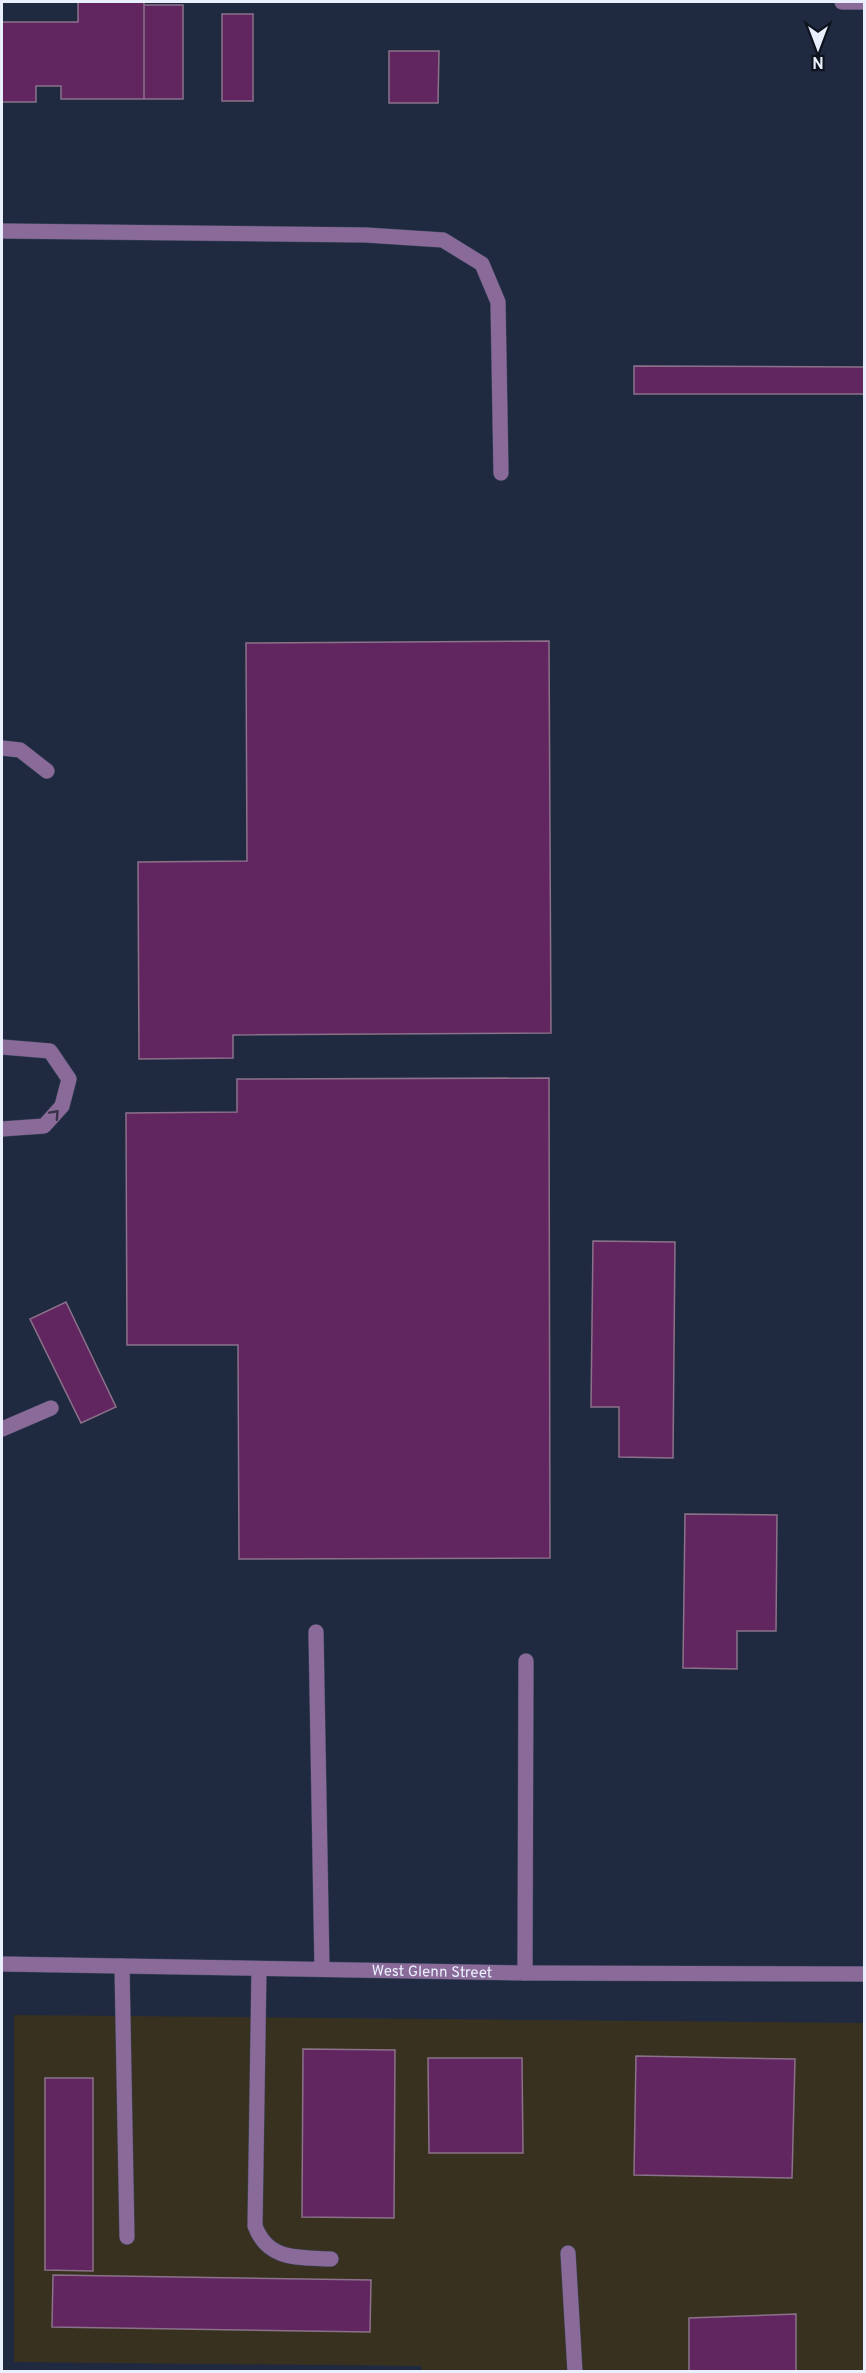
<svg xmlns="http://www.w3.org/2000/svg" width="866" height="2373" viewBox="0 0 866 2373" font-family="Overpass,sans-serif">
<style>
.industrial{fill:#383120}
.building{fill:#612560;stroke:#8b7289;stroke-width:1.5}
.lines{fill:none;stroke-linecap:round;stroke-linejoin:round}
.minor-casing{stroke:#3b465b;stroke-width:16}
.minor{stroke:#8a6a99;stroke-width:15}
.oneway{stroke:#393148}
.labels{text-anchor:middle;stroke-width:6;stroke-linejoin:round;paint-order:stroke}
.street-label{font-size:15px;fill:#e9effc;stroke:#0e131d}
</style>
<rect width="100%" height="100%" fill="#1f2a41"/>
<path class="industrial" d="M14 2015 864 2023V2371L422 2372 421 2366 14 2362Z"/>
<path class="building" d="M78 2H144V99H61V86H36V102H2V22H78Z
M144 5H183V99H144Z
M222 14H253V101H222Z
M389 51H439L438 103H389Z
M634 366 864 367V394H634Z
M549 641 551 1033 233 1035V1058L139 1059 138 862 247 861 246 643Z
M549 1078 550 1558 239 1559 238 1345H127L126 1113 237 1112V1079Z
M593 1241 675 1242 673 1458 619 1457V1407H591Z
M66 1302 116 1407 81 1423 30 1319Z
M685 1514 777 1515 776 1631H737V1669L683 1668Z
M303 2049 395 2050 394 2218 302 2217Z
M636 2056 795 2059 792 2178 634 2175Z
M428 2058H522L523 2153H429Z
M45 2078H93V2271L45 2270Z
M53 2275 371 2280 370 2332 52 2327Z
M796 2314V2372H689V2318Z"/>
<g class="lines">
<defs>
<g id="minor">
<path d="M842 2H864"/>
<path d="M2 231 366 235 443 240 482 264 498 302 501 473"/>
<path d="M2 748 20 750 47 771"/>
<path d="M2 1047 50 1051 69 1079 62 1106 44 1126 2 1129"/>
<path d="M2 1429 51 1408"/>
<path d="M316 1632 322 1969"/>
<path id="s1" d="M2 1964 525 1973 864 1974"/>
<path d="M122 1966 127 2237"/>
<path d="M259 1969 255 2226C268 2261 298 2257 331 2259"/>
<path d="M525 1973 526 1661"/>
<path d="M568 2253 575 2372"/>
</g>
</defs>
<use href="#minor" class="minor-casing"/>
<use href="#minor" class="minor"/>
</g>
<defs><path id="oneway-chevron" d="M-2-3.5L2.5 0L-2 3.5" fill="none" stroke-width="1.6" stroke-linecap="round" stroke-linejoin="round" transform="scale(1.5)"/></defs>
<use class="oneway" href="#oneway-chevron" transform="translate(55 1114) rotate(-47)"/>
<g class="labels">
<g class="street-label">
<text dy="5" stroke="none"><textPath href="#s1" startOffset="430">West Glenn Street</textPath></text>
</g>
</g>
<rect width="866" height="2373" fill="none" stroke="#e9effc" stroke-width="6"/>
<g transform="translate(818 48) rotate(180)" stroke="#0e131d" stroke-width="4.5" paint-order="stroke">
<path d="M0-4.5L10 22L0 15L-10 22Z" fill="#e9effc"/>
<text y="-9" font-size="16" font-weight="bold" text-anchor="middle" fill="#e9effc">N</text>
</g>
</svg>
